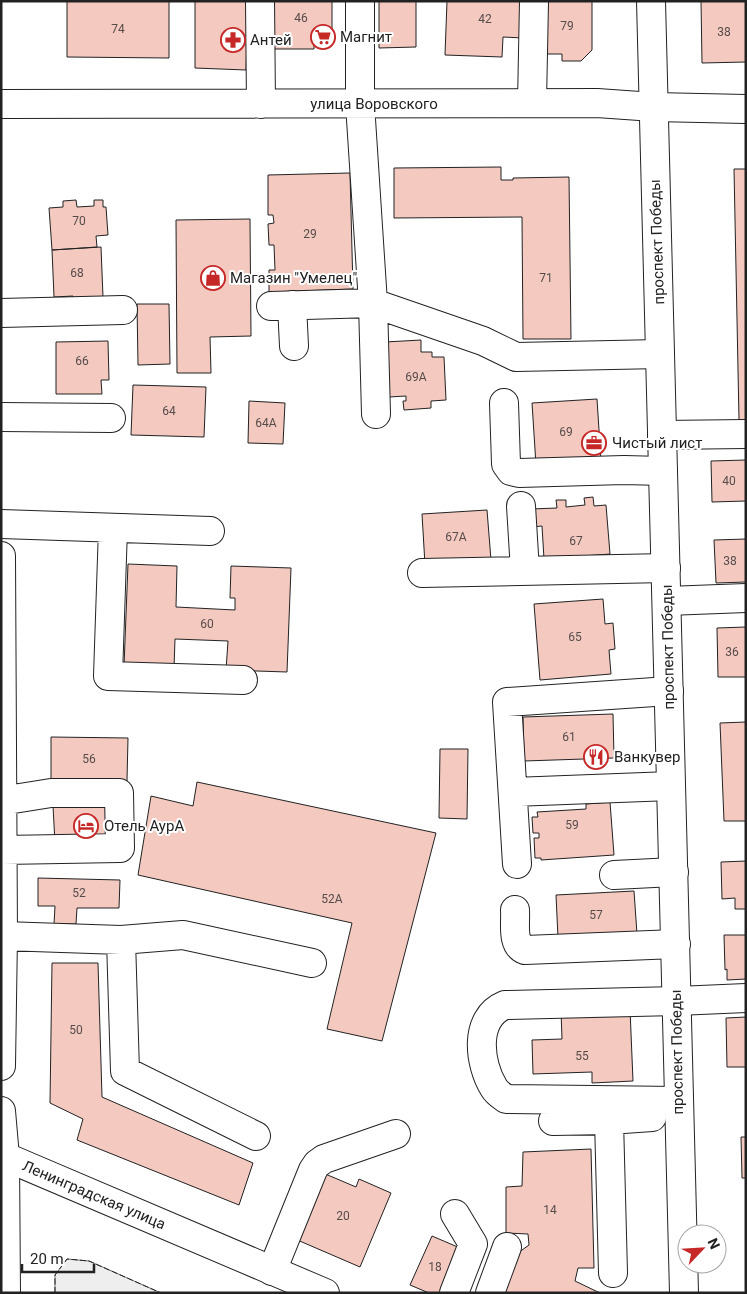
<svg xmlns="http://www.w3.org/2000/svg" width="747" height="1294" viewBox="0 0 747 1294" font-family="Roboto,sans-serif">
<style>
.green{fill:#eee;stroke:#6f6f6f}
.building{fill:#f3c9c0;stroke:#222}
.lines{fill:none;stroke-linecap:round;stroke-linejoin:round}
.minor-casing{stroke:#222;stroke-width:30}
.major-casing{stroke:#222;stroke-width:30}
.minor{stroke:#fff;stroke-width:28}
.major{stroke:#fff;stroke-width:28}
.fence{stroke:#222;stroke-width:1;stroke-dasharray:6 2.5;stroke-linecap:butt}
.labels{text-anchor:middle;stroke-width:4;stroke-linejoin:round;paint-order:stroke}
.number-label{font-size:12px;fill:#564c4a}
.poi-label{font-size:15px;fill:#222;stroke:#fff;text-anchor:start}
.street-label{font-size:15px;fill:#222;stroke:#fff}
</style>
<rect width="100%" height="100%" fill="#fff"/>
<path class="green" d="M67 1259 89 1261 161 1293H55V1275Z"/>
<path class="building" d="M67 1H169V58L67 57Z
M195 1H248L246 70 195 68Z
M269 1H332V35H314V49H270Z
M379 1H416V47L379 48Z
M447 1H524L523 38 503 37 502 57 445 55Z
M542 1H592V50L581 61H562V54H543Z
M701 1H746V62L702 63Z
M501 167V180H513V178L569 177 571 339H523L522 217 394 218V168Z
M734 169H746V420H739Z
M350 173 353 289 269 292V270H275L274 245H269L268 224 274 223 273 215H268V175Z
M76 200 77 207 94 206V200H103V207H106L108 235 96 236 97 247 52 250 49 208 63 207V201Z
M250 219 251 336 210 337 211 373H177L176 220Z
M101 247 103 297 73 299V296L54 297 52 250Z
M137 304H169L170 364 138 365Z
M421 340V352H432V357H444L446 400 431 401V408L404 410 403 401H406V396L389 397 385 342Z
M108 341 109 380H101L102 394H56V342Z
M133 385 206 387 204 437 131 435Z
M597 399 601 461 536 465 532 403Z
M249 401 285 403 283 444 248 443Z
M746 460V501L712 502 711 461Z
M593 497 594 506 606 505 610 554 544 559 542 526 532 527 531 509 557 508 556 500H566V507L585 505 584 498Z
M487 510 491 560 425 565 422 514Z
M746 539V582L716 583 714 540Z
M128 564 177 566 176 607 235 610V598H230L231 566 291 568 287 672 226 670 228 641 175 639 174 668 124 666Z
M603 599 605 624 613 623 615 649 609 650 611 674 540 680 534 604Z
M746 627V677H718L717 628Z
M613 714 614 758 524 761 523 717Z
M746 722V821H724L720 723Z
M51 737 128 738 127 781H51Z
M440 749H468L467 819 439 818Z
M197 782 436 833 382 1041 327 1029 352 923 138 875 151 796 193 806Z
M610 802 614 855 541 860V858H535L534 838H539V833H533L532 817H538L537 812 586 809V804Z
M114 805 115 843H55L53 806Z
M746 861V909H735V898L722 899 721 862Z
M38 878 120 880 119 908H77L76 924H54L55 906H38Z
M634 891 637 934 558 938 556 895Z
M724 935H746V979L727 980V969L725 970Z
M52 963H98L102 1097 253 1163 239 1205 77 1140 83 1119 50 1103Z
M630 1009 633 1081 592 1083V1072L533 1074 532 1040 562 1039 561 1011Z
M746 1017V1067H727L726 1018Z
M741 1137H746V1178H742Z
M591 1149 594 1268H578L575 1281 600 1293H499L515 1255 529 1245 528 1234 506 1233V1187L522 1186 523 1152Z
M323 1173 356 1187 359 1179 391 1193 360 1267 295 1239Z
M432 1236 460 1248 440 1293H429L410 1285Z"/>
<g class="lines">
<defs>
<path id="minor" d="M260 1 261 104
M532 103 534 1
M1 104 597 103 654 107 746 109
M292 305 294 346
M271 306 373 303 360 104V1
M1 313 123 310
M504 403 506 464 511 471 519 473 624 470 663 471
M376 414 373 303 483 341 516 357 660 354
M1 417 111 418
M662 435 746 434
M521 506 525 571
M1 524 210 531
M113 528 108 676 243 680
M1 556 3 936 1 1066
M422 573 666 568
M667 601 746 598
M513 792 671 786
M1 801 51 793H119L120 848 3 850
M517 864 507 702 669 691
M614 875 674 872
M515 910C516 922 511 945 525 950L676 944
M3 936 121 940 125 1071 256 1136
M121 940 183 935 312 963
M678 1101 506 1099C502 1096 497 1093 494 1088 479 1064 473 1018 505 1005L677 1001 746 998
M1 1111 5 1157 6 1293
M553 1121 609 1120
M272 1271 313 1170 317 1164 324 1159 396 1134
M613 1273 609 1120 652 1117
M454 1293 473 1244 455 1214
M490 1293 507 1247"/>
<path id="major" d="M651 1 684 1293
M1 1155 325 1293"/>
</defs>
<use href="#minor" class="minor-casing"/>
<use href="#major" class="major-casing"/>
<use href="#minor" class="minor"/>
<use href="#major" class="major"/>
<path class="fence" d="M55 1293V1275L67 1259 89 1261 161 1293"/>
</g>
<defs>
<symbol id="supermarket-ring" viewBox="-11 -11 22 22"><circle r="9.5" fill="#fff" stroke="#c62828" stroke-width="1.5"/><path d="M-6-5.5h2.5l.6 2H6L4.5 2H-2.5L-4.4-4H-6ZM-1.5 3.2a1.3 1.3 0 1 0 .1 0ZM3 3.2a1.3 1.3 0 1 0 .1 0Z" fill="#c62828"/></symbol>
<symbol id="pharmacy-ring" viewBox="-11 -11 22 22"><circle r="9.5" fill="#fff" stroke="#c62828" stroke-width="1.5"/><path d="M-2-6h4v4h4v4h-4v4h-4v-4h-4v-4h4Z" fill="#c62828"/></symbol>
<symbol id="shop-ring" viewBox="-11 -11 22 22"><circle r="9.5" fill="#fff" stroke="#c62828" stroke-width="1.5"/><path d="M-5-2.5h2.3a2.7 3.5 0 0 1 5.4 0H5L5.5 6h-11ZM-1.5-2.5h3a1.5 2.3 0 0 0-3 0Z" fill="#c62828"/></symbol>
<symbol id="office-ring" viewBox="-11 -11 22 22"><circle r="9.5" fill="#fff" stroke="#c62828" stroke-width="1.5"/><path d="M-6-3h4V-5.5h4V-3h4V5H-6ZM-1-4.5V-3h2v-1.5ZM-6 0V1H6V0Z" fill="#c62828"/></symbol>
<symbol id="restaurant-ring" viewBox="-11 -11 22 22"><circle r="9.5" fill="#fff" stroke="#c62828" stroke-width="1.5"/><path d="M-5-6h1v4h1v-4h1v4h1v-4h1v5L-1.5 .5V6h-2V.5L-5-1ZM5-6V6H3V1.5H1.5Q1.5-4 5-6Z" fill="#c62828"/></symbol>
<symbol id="hotel-ring" viewBox="-11 -11 22 22"><circle r="9.5" fill="#fff" stroke="#c62828" stroke-width="1.5"/><path d="M-6-4.5h1.5V1H6V5H4.5V3h-9V5H-6ZM-4 0a1.8 1.8 0 1 1 3.6 0ZM.5 0V-2.5h3Q6-2.5 6 0Z" fill="#c62828"/></symbol>
</defs>
<g fill-rule="evenodd">
<use href="#supermarket-ring" x="309" y="23" width="28" height="28"/>
<use href="#pharmacy-ring" x="219" y="26" width="28" height="28"/>
<use href="#shop-ring" x="199" y="264" width="28" height="28"/>
<use href="#office-ring" x="580" y="429" width="28" height="28"/>
<use href="#restaurant-ring" x="582" y="743" width="28" height="28"/>
<use href="#hotel-ring" x="72" y="812" width="28" height="28"/>
</g>
<g class="labels">
<g class="number-label">
<text x="301" y="22">46</text>
<text x="485" y="23">42</text>
<text x="567" y="30">79</text>
<text x="118" y="33">74</text>
<text x="724" y="36">38</text>
<text x="79" y="225">70</text>
<text x="310" y="238">29</text>
<text x="77" y="277">68</text>
<text x="546" y="282">71</text>
<text x="82" y="365">66</text>
<text x="416" y="381">69А</text>
<text x="169" y="415">64</text>
<text x="266" y="427">64А</text>
<text x="566" y="436">69</text>
<text x="729" y="485">40</text>
<text x="456" y="541">67А</text>
<text x="576" y="545">67</text>
<text x="730" y="565">38</text>
<text x="207" y="628">60</text>
<text x="575" y="641">65</text>
<text x="732" y="656">36</text>
<text x="569" y="741">61</text>
<text x="89" y="763">56</text>
<text x="572" y="829">59</text>
<text x="79" y="897">52</text>
<text x="332" y="903">52А</text>
<text x="596" y="919">57</text>
<text x="76" y="1034">50</text>
<text x="582" y="1060">55</text>
<text x="550" y="1214">14</text>
<text x="343" y="1220">20</text>
<text x="435" y="1271">18</text>
</g>
<g class="poi-label">
<text x="340" y="42">Магнит</text>
<text x="250" y="45">Антей</text>
<text x="230" y="283">Магазин "Умелец"</text>
<text x="612" y="448">Чистый лист</text>
<text x="614" y="762">Ванкувер</text>
<text x="104" y="831">Отель АурА</text>
</g>
<g class="street-label">
<text x="374" y="109">улица Воровского</text>
<text transform="translate(657 242) rotate(-92)" y="5">проспект Победы</text>
<text transform="translate(668 647) rotate(-91)" y="5">проспект Победы</text>
<text transform="translate(677 1052) rotate(-91)" y="5">проспект Победы</text>
<text transform="translate(94 1195) rotate(23)" y="5">Ленинградская улица</text>
</g>
</g>
<rect width="747" height="1294" fill="none" stroke="#222222" stroke-width="5"/>
<g transform="translate(702 1249) rotate(65)"><circle r="24" fill="#ffffff" stroke="#a7a7a7"/>
<path d="M0-4L9 19L0 12L-9 19Z" fill="#c62828"/>
<text y="-8" font-size="14" font-weight="bold" text-anchor="middle" fill="#222222">N</text>
</g>
<path d="M22 1264v8h72v-8" fill="none" stroke="#222222" stroke-width="2.5"/>
<text x="30" y="1264" font-size="15" fill="#222222" stroke="#ffffff" stroke-width="4" paint-order="stroke">20 m</text>
</svg>
